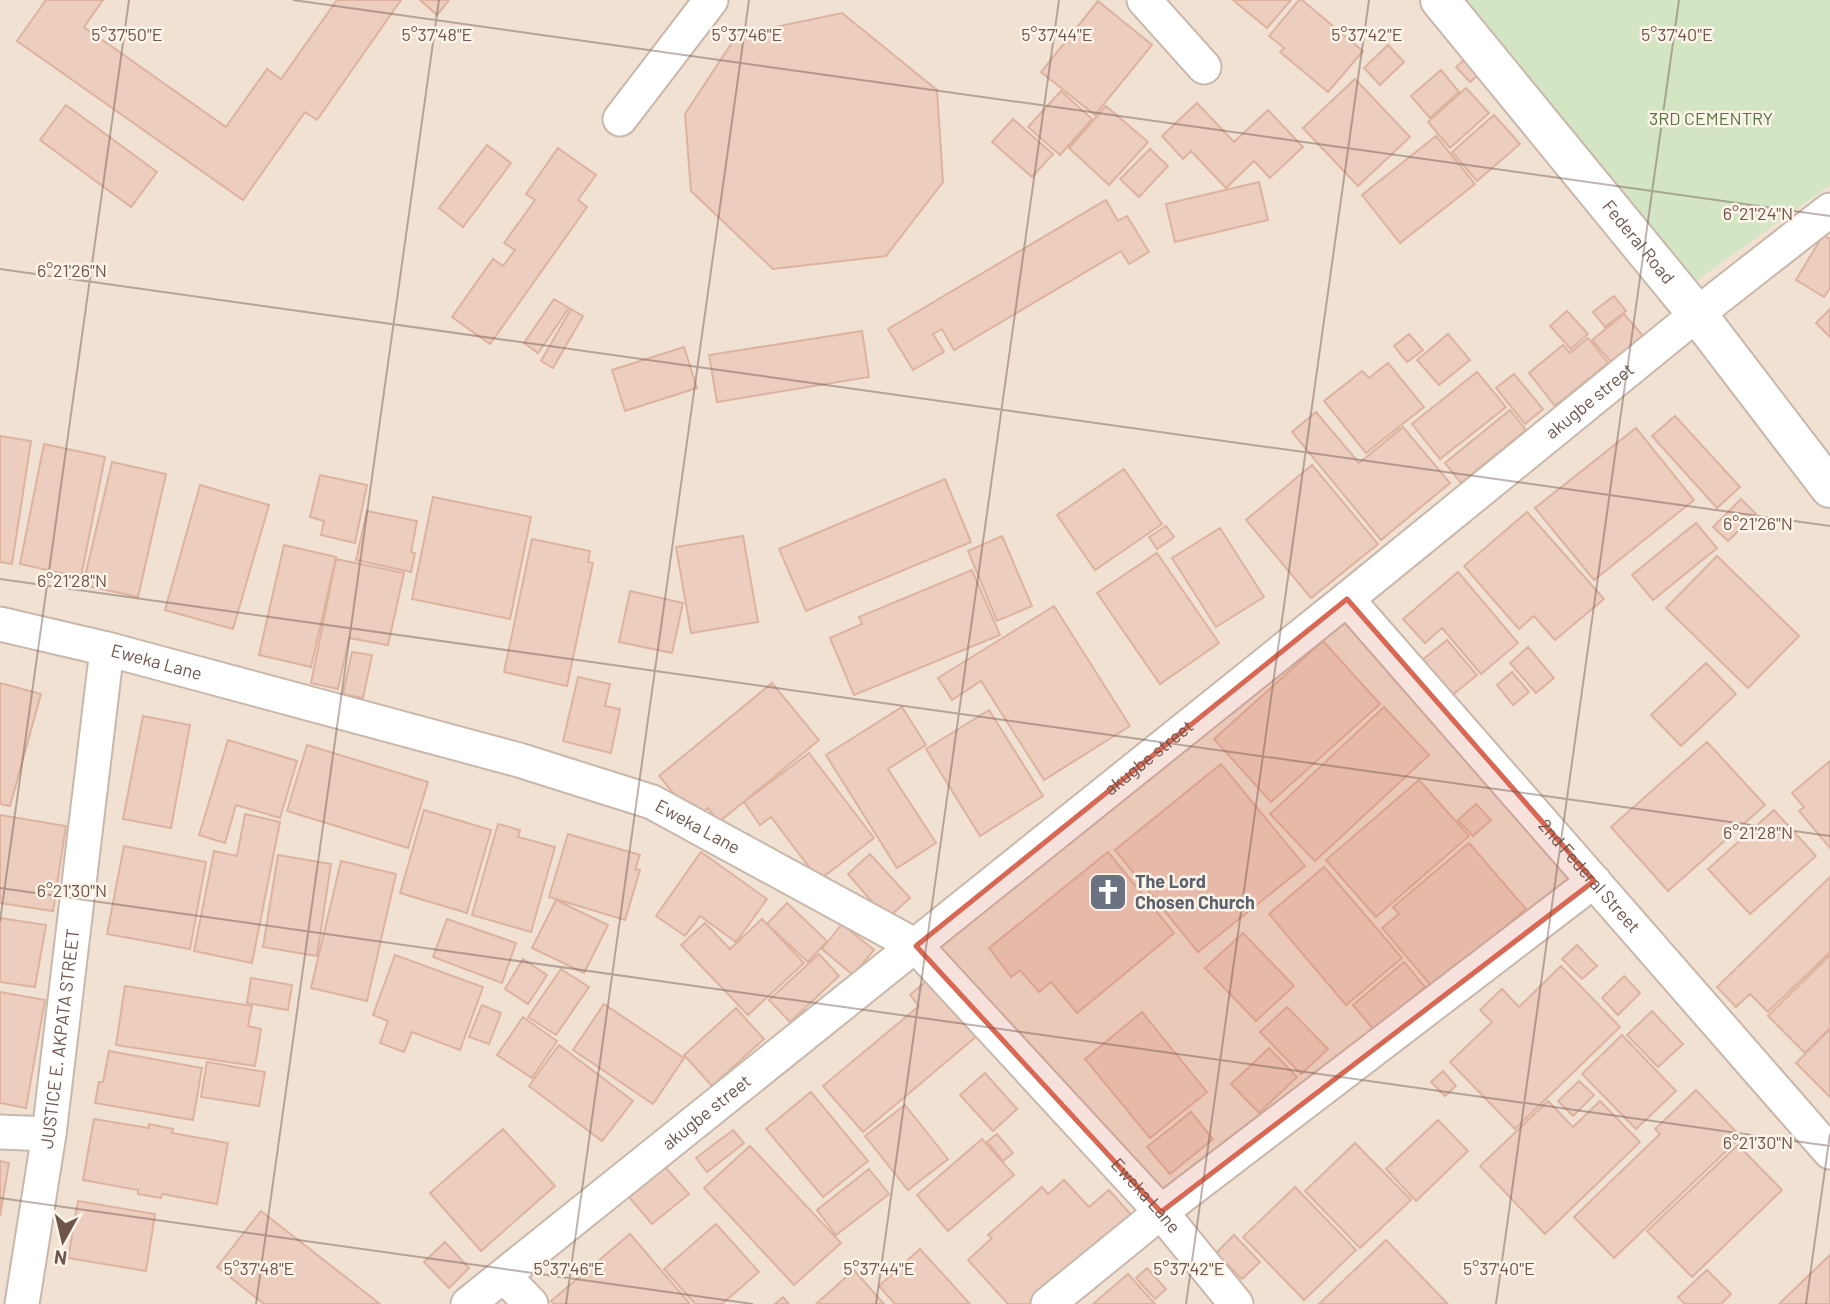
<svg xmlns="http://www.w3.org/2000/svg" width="1830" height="1304" viewBox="0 0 1830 1304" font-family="Barlow,sans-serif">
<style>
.residential{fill:#f0e1d3}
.green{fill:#d4e5c4}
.building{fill:#eccdbe;stroke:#ddb3a0;stroke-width:2}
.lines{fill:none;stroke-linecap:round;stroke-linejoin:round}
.minor-casing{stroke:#c9b7ab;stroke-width:37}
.tertiary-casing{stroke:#c9b7ab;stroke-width:42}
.minor{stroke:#fff;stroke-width:33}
.tertiary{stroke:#fff;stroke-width:38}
.marked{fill:#d86854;fill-opacity:0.2;stroke:#d86854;stroke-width:5;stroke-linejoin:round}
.ticks{fill:none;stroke:#6f564c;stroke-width:2;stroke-opacity:0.45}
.labels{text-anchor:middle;stroke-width:5;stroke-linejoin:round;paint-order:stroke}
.park-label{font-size:18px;fill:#567445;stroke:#fdf4e9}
.street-label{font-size:18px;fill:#6f564c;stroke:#fdf4e9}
.worship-label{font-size:18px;font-weight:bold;fill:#5b616d;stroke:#fdf4e9;text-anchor:start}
.ticks-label{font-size:18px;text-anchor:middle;fill:#6f564c;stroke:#fdf4e9;stroke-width:5;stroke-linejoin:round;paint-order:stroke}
</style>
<rect width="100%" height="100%" fill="#faefe4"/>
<path class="residential" d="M0 0H1830V1304H0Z"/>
<path class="green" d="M1457 0H1830V185L1693 283Z"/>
<path class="building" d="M46 0H103L84 27 226 127 267 69 281 79 337 0H401L317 120 305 112 243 200 17 41Z
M420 0H449L437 15Z
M1233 0H1291L1267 28Z
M1299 0H1302L1363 51 1328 92 1280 52 1284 48 1269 36Z
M1098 1 1152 45 1095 115 1041 72Z
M842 13 937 90 943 182 886 256 773 269 691 191 685 114 737 35Z
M1388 45 1404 62 1380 85 1364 68Z
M1464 60 1478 75 1470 82 1456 67Z
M1441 70 1459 92 1430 118 1411 96Z
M1355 79 1410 137 1358 186 1303 128Z
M1466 88 1489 113 1450 148 1428 122Z
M1061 91 1092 119 1060 155 1028 127Z
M1197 103 1234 142 1268 110 1303 147 1270 178 1254 161 1226 188 1191 151 1183 159 1162 136Z
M66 105 157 172 131 207 40 140Z
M1106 106 1148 142 1109 185 1069 148Z
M1494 115 1520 144 1477 181 1452 152Z
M1013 119 1053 154 1032 177 992 142Z
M1436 136 1475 184 1400 243 1362 195Z
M487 145 511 163 463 227 439 208Z
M558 148 596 175 578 200 587 207 490 344 452 317 493 259 503 266 515 250 504 243 535 200 526 194Z
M1150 149 1168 166 1139 197 1120 179Z
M1259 182 1268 220 1175 242 1166 204Z
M1106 200 1118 221 1127 216 1149 252 1129 264 1121 251 954 350 942 329 933 334 944 352 913 370 888 329Z
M1823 235 1830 239V288L1824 297 1796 280Z
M1614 296 1626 311 1605 327 1593 312Z
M554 299 569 308 538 353 524 343Z
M571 309 583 316 553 368 541 361Z
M1830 309V337L1816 323Z
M1567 311 1588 334 1571 349 1550 326Z
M1624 314 1644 337 1612 363 1592 340Z
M862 331 869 377 717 402 709 355Z
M1409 334 1423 350 1407 362 1394 346Z
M1448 334 1470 360 1439 385 1417 360Z
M1588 338 1608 363 1555 406 1529 373 1563 345 1570 353Z
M684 347 697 388 625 411 612 370Z
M1388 363 1424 407 1366 453 1324 401 1362 371 1369 378Z
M1477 372 1506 407 1440 459 1412 424Z
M1514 374 1543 409 1525 424 1496 388Z
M1510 410 1526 430 1461 483 1445 463Z
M1316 412 1359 463 1403 427 1450 483 1381 540 1292 432Z
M1675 416 1740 487 1717 508 1652 436Z
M1636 428 1694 500 1594 580 1535 508Z
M0 436 31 441 12 564 0 562Z
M44 444 105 457 81 577 20 564Z
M112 462 166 474 138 597 83 585Z
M1312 465 1378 544 1311 598 1246 520Z
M1124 469 1162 524 1095 570 1057 515Z
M320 475 367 485 355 543 321 535 324 521 310 517Z
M945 479 971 542 806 611 779 549Z
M200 485 269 505 233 629 165 610Z
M433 497 531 517 510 619 412 599Z
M1741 499 1756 514 1728 541 1713 527Z
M367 511 417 521 411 552 415 553 411 572 356 560Z
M1527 512 1604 599 1555 640 1534 616 1519 629 1464 566Z
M1696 523 1717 548 1653 600 1632 575Z
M1166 526 1174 537 1157 549 1149 537Z
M1220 528 1264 597 1216 627 1172 558Z
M743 536 758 622 691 633 676 547Z
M1002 536 1032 606 997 621 968 551Z
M532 539 590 551 588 562 593 563 567 686 504 672Z
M284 545 336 557 311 667 259 655Z
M1157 553 1219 643 1160 684 1097 593Z
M1717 556 1799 636 1748 688 1666 608Z
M336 559 404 573 388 645 349 638 338 689 311 683Z
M972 570 1000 635 854 695 830 638 862 624 859 617Z
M1458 572 1518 643 1481 674 1442 628 1425 643 1403 619Z
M630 591 683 603 672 653 619 642Z
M1054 606 1130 726 1044 780 981 681 952 700 938 678Z
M1447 640 1477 675 1451 696 1421 661Z
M1323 641 1380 704 1271 802 1214 739Z
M1528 647 1554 678 1536 693 1510 663Z
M352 652 372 655 363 698 343 694Z
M1706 663 1736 694 1681 746 1651 715Z
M1512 672 1529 692 1513 705 1497 685Z
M578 677 610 684 605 706 620 709 611 753 563 741Z
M0 683 41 694 10 806 0 804Z
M772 683 819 740 719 822 708 808 695 819 659 776Z
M902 707 926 745 888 769 936 843 897 868 826 755Z
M1384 707 1429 755 1315 861 1270 814Z
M989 710 1043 796 980 836 926 749Z
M143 716 190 725 171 828 123 819Z
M228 740 297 761 280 818 236 805 225 843 199 835Z
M1707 742 1765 805 1668 891 1611 827Z
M307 745 428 782 408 848 287 811Z
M809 753 874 838 819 880 771 817 760 825 744 802Z
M1830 761V848L1799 811 1804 807 1792 793Z
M1221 764 1305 866 1198 952 1115 850Z
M1419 780 1469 836 1376 917 1326 860Z
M1476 804 1491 820 1473 836 1458 820Z
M424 810 491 830 467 913 400 893Z
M1774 810 1816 856 1750 914 1708 869Z
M245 814 280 822 252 963 194 951 214 851 237 856Z
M0 815 66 826 53 911 0 903Z
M498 824 520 830 518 837 555 847 531 932 472 915Z
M568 834 640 855 635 869 640 870 625 920 549 897Z
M1469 843 1526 909 1433 988 1382 928 1399 914 1393 907Z
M124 846 206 862 190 949 107 934Z
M701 852 767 899 736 942 700 916 685 936 656 916Z
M1108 852 1174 933 1077 1013 1051 982 1039 992 1020 970 1011 977 989 948Z
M870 854 910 898 887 919 848 874Z
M278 855 331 864 317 956 263 947Z
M341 861 396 874 367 1001 311 988Z
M1324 867 1402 958 1346 1005 1269 914Z
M1830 877V952L1768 1012 1750 994 1736 1007 1717 987Z
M556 900 608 925 584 973 532 948Z
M787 903 827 941 808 962 767 924Z
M0 918 46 925 35 987 0 982Z
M447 919 516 943 502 983 433 957Z
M762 919 804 963 748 1015 681 945 705 923 730 949Z
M842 924 874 950 853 975 822 949Z
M1243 933 1294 986 1256 1021 1205 968Z
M1577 945 1597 966 1582 979 1562 959Z
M819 954 839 976 790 1022 769 1000Z
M395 955 483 987 460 1050 412 1032 404 1052 380 1043 388 1021 373 1015Z
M1830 955V1028L1805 1053 1768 1016Z
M523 959 547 975 528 1004 505 989Z
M1404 962 1425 987 1374 1030 1353 1005Z
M1561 966 1620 1027 1515 1129 1450 1062 1492 1022 1480 1010 1502 989 1519 1007Z
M561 969 589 987 556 1035 528 1017Z
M1624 976 1640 993 1618 1015 1602 998Z
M251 978 292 985 288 1010 247 1003Z
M929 979 977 1036 863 1132 823 1086 919 1006 910 995Z
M125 986 252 1006 248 1026 261 1029 255 1066 116 1045Z
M0 992 45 1000 26 1108 0 1103Z
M604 1004 684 1058 653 1104 573 1050Z
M482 1005 501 1013 489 1044 469 1037Z
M1287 1007 1328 1049 1301 1074 1260 1032Z
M736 1008 764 1039 712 1086 684 1055Z
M1652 1011 1683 1044 1658 1067 1627 1035Z
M1142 1012 1207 1092 1150 1138 1085 1059Z
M523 1017 557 1041 532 1078 497 1055Z
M1830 1029V1097L1796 1063Z
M1622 1035 1676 1091 1636 1129 1582 1074Z
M559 1045 633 1101 602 1141 529 1086Z
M1269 1048 1297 1077 1259 1113 1231 1084Z
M109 1051 202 1068 193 1120 95 1103 99 1082H103Z
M207 1062 265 1072 259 1106 201 1097Z
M1443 1071 1456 1086 1445 1096 1431 1082Z
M985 1073 1017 1109 993 1131 960 1095Z
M1579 1081 1594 1095 1573 1116 1558 1101Z
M1696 1090 1741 1137 1614 1258 1574 1217 1660 1134 1655 1129Z
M811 1092 868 1161 823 1197 766 1129Z
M1548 1101 1573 1127 1600 1101 1640 1142 1545 1234 1480 1166Z
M905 1105 948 1159 908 1190 865 1136Z
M1191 1112 1213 1139 1170 1174 1147 1147Z
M94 1119 149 1128V1124L173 1129 172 1133 228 1143 217 1204 162 1194 161 1198 138 1194V1190L83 1180Z
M1438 1120 1468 1151 1416 1201 1386 1169Z
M503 1129 555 1186 481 1251 430 1193Z
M733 1130 744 1143 707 1172 696 1158Z
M997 1134 1013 1153 1003 1161 987 1142Z
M982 1139 1014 1175 948 1231 917 1195Z
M1355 1143 1411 1200 1360 1248 1305 1191Z
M1738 1145 1782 1190 1692 1277 1647 1231Z
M750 1146 841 1243 794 1285 704 1188Z
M0 1161 9 1163 0 1216Z
M665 1167 689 1194 652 1224 629 1197Z
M869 1169 889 1194 836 1235 817 1210Z
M1064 1180 1089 1207 1109 1190 1132 1216 1033 1304H1008L968 1260 992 1238 988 1235 1042 1187 1048 1194Z
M1295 1187 1356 1250 1304 1300 1243 1237Z
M78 1201 155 1214 146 1271 68 1258Z
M261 1211 380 1304H264L217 1267Z
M716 1224 759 1272 722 1304H695L664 1269Z
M630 1234 690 1304H554L551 1301Z
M1234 1235 1260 1262 1242 1279 1216 1253Z
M1386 1240 1448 1304H1319Z
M445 1242 469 1268 449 1288 424 1262Z
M920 1249 970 1304H895L879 1286Z
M1830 1255V1304H1779Z
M1147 1268 1166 1289 1155 1299 1136 1278Z
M854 1270 884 1304H816Z
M1707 1270 1731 1294 1721 1304H1685L1678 1297Z
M1128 1274 1155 1304H1093Z
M783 1297 789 1304H775Z"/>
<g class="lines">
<defs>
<g id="minor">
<path d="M1144 0 1204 67"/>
<path d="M620 119 711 0"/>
<path id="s1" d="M1347 599 1830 1152"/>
<path id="s2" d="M0 624 107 649 519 760 652 802 916 946 1161 1212 1236 1304"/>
<path d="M0 1132 49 1134"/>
<path d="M504 1276 531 1304"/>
<path id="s3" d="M22 1304 49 1134 107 649"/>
<path id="s4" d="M468 1304 1347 599 1697 314 1830 210"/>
<path d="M1048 1304 1161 1212 1594 881"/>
</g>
<g id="tertiary">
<path id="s5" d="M1440 0 1697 314 1830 488"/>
</g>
</defs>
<use href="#minor" class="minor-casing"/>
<use href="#tertiary" class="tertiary-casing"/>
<use href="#minor" class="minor"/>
<use href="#tertiary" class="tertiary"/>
</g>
<path class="marked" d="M1347 599 1594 881 1161 1212 916 946Z"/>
<path class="ticks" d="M293 0 1830 216M0 269 1830 526M0 579 1830 836M0 888 1830 1146M0 921 129 0M0 1198 753 1304M256 1304 439 0M566 1304 749 0M876 1304 1059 0M1186 1304 1369 0M1496 1304 1679 0M1806 1304 1830 1134"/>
<defs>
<symbol id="church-square" viewBox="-11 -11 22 22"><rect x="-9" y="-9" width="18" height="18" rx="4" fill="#6b7280" stroke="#fdf4e9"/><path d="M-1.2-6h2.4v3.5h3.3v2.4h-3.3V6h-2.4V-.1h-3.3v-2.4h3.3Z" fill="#fff"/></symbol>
</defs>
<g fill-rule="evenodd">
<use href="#church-square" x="1086" y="870" width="44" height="44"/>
</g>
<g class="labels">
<g class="park-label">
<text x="1711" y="125">3RD CEMENTRY</text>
</g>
<g class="street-label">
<text dy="6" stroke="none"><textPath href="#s5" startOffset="313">Federal Road</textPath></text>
<text dy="6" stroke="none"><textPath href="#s4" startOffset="1440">akugbe street</textPath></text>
<text dy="6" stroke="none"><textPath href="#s2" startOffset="161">Eweka Lane</textPath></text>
<text dy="6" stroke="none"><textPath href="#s4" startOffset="873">akugbe street</textPath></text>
<text dy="6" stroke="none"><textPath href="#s2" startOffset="728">Eweka Lane</textPath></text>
<text dy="6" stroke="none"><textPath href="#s1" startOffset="368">2nd Federal Street</textPath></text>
<text dy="6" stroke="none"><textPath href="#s3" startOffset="268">JUSTICE E. AKPATA STREET</textPath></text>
<text dy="6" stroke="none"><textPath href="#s4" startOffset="306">akugbe street</textPath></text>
<text dy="6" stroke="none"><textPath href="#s2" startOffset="1316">Eweka Lane</textPath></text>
</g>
<g class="worship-label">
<text x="1135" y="888">The Lord<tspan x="1135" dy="21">Chosen Church</tspan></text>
</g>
</g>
<g class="ticks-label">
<text x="127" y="41">5°37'50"E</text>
<text x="437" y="41">5°37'48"E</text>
<text x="747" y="41">5°37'46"E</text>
<text x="1057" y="41">5°37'44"E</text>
<text x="1367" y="41">5°37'42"E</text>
<text x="1677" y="41">5°37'40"E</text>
<text x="1758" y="220">6°21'24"N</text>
<text x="72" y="277">6°21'26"N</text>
<text x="1758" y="530">6°21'26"N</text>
<text x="72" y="587">6°21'28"N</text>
<text x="1758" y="839">6°21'28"N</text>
<text x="72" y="897">6°21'30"N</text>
<text x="1758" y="1149">6°21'30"N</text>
<text x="259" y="1275">5°37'48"E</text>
<text x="569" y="1275">5°37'46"E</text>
<text x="879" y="1275">5°37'44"E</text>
<text x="1189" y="1275">5°37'42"E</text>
<text x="1499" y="1275">5°37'40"E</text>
</g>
<g transform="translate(63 1241) rotate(188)" stroke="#fdf4e9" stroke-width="5" paint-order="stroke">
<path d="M0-5L12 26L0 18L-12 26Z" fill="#6f564c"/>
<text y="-10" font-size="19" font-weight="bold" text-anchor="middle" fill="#6f564c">N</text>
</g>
</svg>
